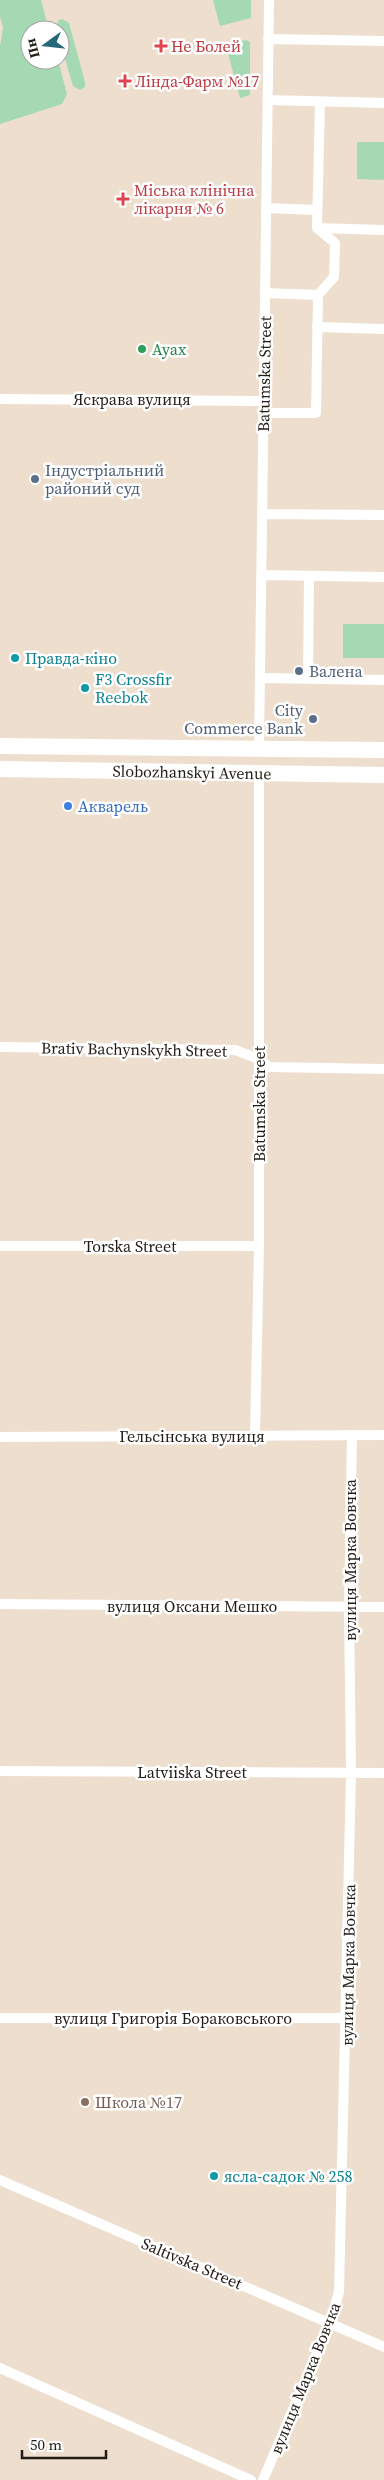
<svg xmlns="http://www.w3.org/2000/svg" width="384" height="2480" viewBox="0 0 384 2480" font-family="'Source Serif 4',serif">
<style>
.green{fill:#a5d9b4}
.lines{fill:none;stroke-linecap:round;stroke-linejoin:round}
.minor{stroke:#fff;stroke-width:10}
.primary{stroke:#fff;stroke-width:16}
.health-dot{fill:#e0444e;stroke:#fff;stroke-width:2}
.leisure-dot{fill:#2e9e5b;stroke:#fff;stroke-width:2}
.service-dot{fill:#5c6f8a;stroke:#fff;stroke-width:2}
.culture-dot{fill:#0f9aa8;stroke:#fff;stroke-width:2}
.shop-dot{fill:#3f7fe0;stroke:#fff;stroke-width:2}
.education-dot{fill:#8d6e63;stroke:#fff;stroke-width:2}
.labels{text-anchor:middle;stroke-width:5;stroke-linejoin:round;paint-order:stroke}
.health-label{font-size:16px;fill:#be3a42;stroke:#fff;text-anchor:start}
.leisure-label{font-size:16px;fill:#27864d;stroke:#fff;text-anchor:start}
.street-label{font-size:16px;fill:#211c15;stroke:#fff}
.service-label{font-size:16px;fill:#4e5e75;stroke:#fff;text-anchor:start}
.culture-label{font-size:16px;fill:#0d838f;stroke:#fff;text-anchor:start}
.shop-label{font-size:16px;fill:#366cbe;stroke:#fff;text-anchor:start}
.education-label{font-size:16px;fill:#785e54;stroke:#fff;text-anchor:start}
</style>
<rect width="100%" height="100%" fill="#eddecd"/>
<path class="green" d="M0 0H41L49 30H30V60H58L67 94 62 104 0 124V46L3 28 0 16Z
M213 0H251V18L220 26Z
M62 19 69 23 85 82V87L80 90 73 86 60 42V30H57L58 21Z
M246 40 250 42V95L240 98 226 46Z
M357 142H384V180L357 179Z
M343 624H384V658H343Z"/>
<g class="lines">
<path class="minor" d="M268 39 384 41
M268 100 384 103
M266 208 317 210
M317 228 384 230
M265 293 318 295
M317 327 384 329
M0 399 264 401
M263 413H316L318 295 334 277 335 243 317 228 320 102
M262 514 384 515
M261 575 384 577
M260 678 384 680
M308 679 309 576
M259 748 269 0
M0 1047 235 1050 259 1059 269 1067 384 1069
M0 1246H259
M255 1435 259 1246V773
M0 1437 384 1435
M0 1604 384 1607
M0 1771 384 1773
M0 2018H347
M0 2180 384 2347
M0 2368 251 2480
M263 2480 330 2323 339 2292 351 1773 349 1607 352 1435"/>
<path class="primary" d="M0 746 384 750
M0 769 384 775"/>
</g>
<g class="health-dot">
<path d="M158.5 38.5h5v5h5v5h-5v5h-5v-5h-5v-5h5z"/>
<path d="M122.5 73.5h5v5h5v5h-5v5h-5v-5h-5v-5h5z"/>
<path d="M120.5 191.5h5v5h5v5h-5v5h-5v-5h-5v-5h5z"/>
</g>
<circle class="leisure-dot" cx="142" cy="349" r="5"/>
<g class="service-dot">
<circle cx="35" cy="479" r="5"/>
<circle cx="299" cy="671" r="5"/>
<circle cx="313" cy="719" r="5"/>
</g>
<g class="culture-dot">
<circle cx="15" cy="658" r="5"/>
<circle cx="85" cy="688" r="5"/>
<circle cx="214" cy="2176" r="5"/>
</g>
<circle class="shop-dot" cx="68" cy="806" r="5"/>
<circle class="education-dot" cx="85" cy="2102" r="5"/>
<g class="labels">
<g class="health-label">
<text x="171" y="52">Не Болей</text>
<text x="135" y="87">Лінда-Фарм №17</text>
<text x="134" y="196">Міська клінічна<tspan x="134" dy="18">лікарня № 6</tspan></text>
</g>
<g class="leisure-label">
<text x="152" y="355">Ayax</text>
</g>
<g class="street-label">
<text transform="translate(264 374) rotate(-89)" y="6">Batumska Street</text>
<text x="132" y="405">Яскрава вулиця</text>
<text transform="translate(192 772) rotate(1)" y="6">Slobozhanskyi Avenue</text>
<text transform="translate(134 1049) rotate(1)" y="6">Brativ Bachynskykh Street</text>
<text transform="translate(259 1104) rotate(-90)" y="6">Batumska Street</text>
<text x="130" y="1252">Torska Street</text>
<text x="192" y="1442">Гельсінська вулиця</text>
<text transform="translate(350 1560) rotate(-90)" y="6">вулиця Марка Вовчка</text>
<text x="192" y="1612">вулиця Оксани Мешко</text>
<text x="192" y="1778">Latviiska Street</text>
<text transform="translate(348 1965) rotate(-89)" y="6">вулиця Марка Вовчка</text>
<text x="173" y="2024">вулиця Григорія Бораковського</text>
<text transform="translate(192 2263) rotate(23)" y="6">Saltivska Street</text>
<text transform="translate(305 2378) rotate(-68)" y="6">вулиця Марка Вовчка</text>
</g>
<g class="service-label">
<text x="45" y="476">Індустріальний<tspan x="45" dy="18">районий суд</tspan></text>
<text x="309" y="677">Валена</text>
<text x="303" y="716" text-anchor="end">City<tspan x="303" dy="18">Commerce Bank</tspan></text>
</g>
<g class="culture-label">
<text x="25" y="664">Правда-кіно</text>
<text x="95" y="685">F3 Crossfir<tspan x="95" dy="18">Reebok</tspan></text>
<text x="224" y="2182">ясла-садок № 258</text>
</g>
<g class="shop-label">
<text x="78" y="812">Акварель</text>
</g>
<g class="education-label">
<text x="95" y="2108">Школа №17</text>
</g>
</g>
<g transform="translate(45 45) rotate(255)"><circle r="24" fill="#ffffff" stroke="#a6a4a1"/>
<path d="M0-4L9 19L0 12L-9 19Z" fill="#246879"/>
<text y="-8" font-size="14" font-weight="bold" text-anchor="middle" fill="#211c15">Пн</text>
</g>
<path d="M22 2450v8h84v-8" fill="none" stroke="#211c15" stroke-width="2.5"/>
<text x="30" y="2450" font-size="15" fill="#211c15" stroke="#ffffff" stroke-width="4" paint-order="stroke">50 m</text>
</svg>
